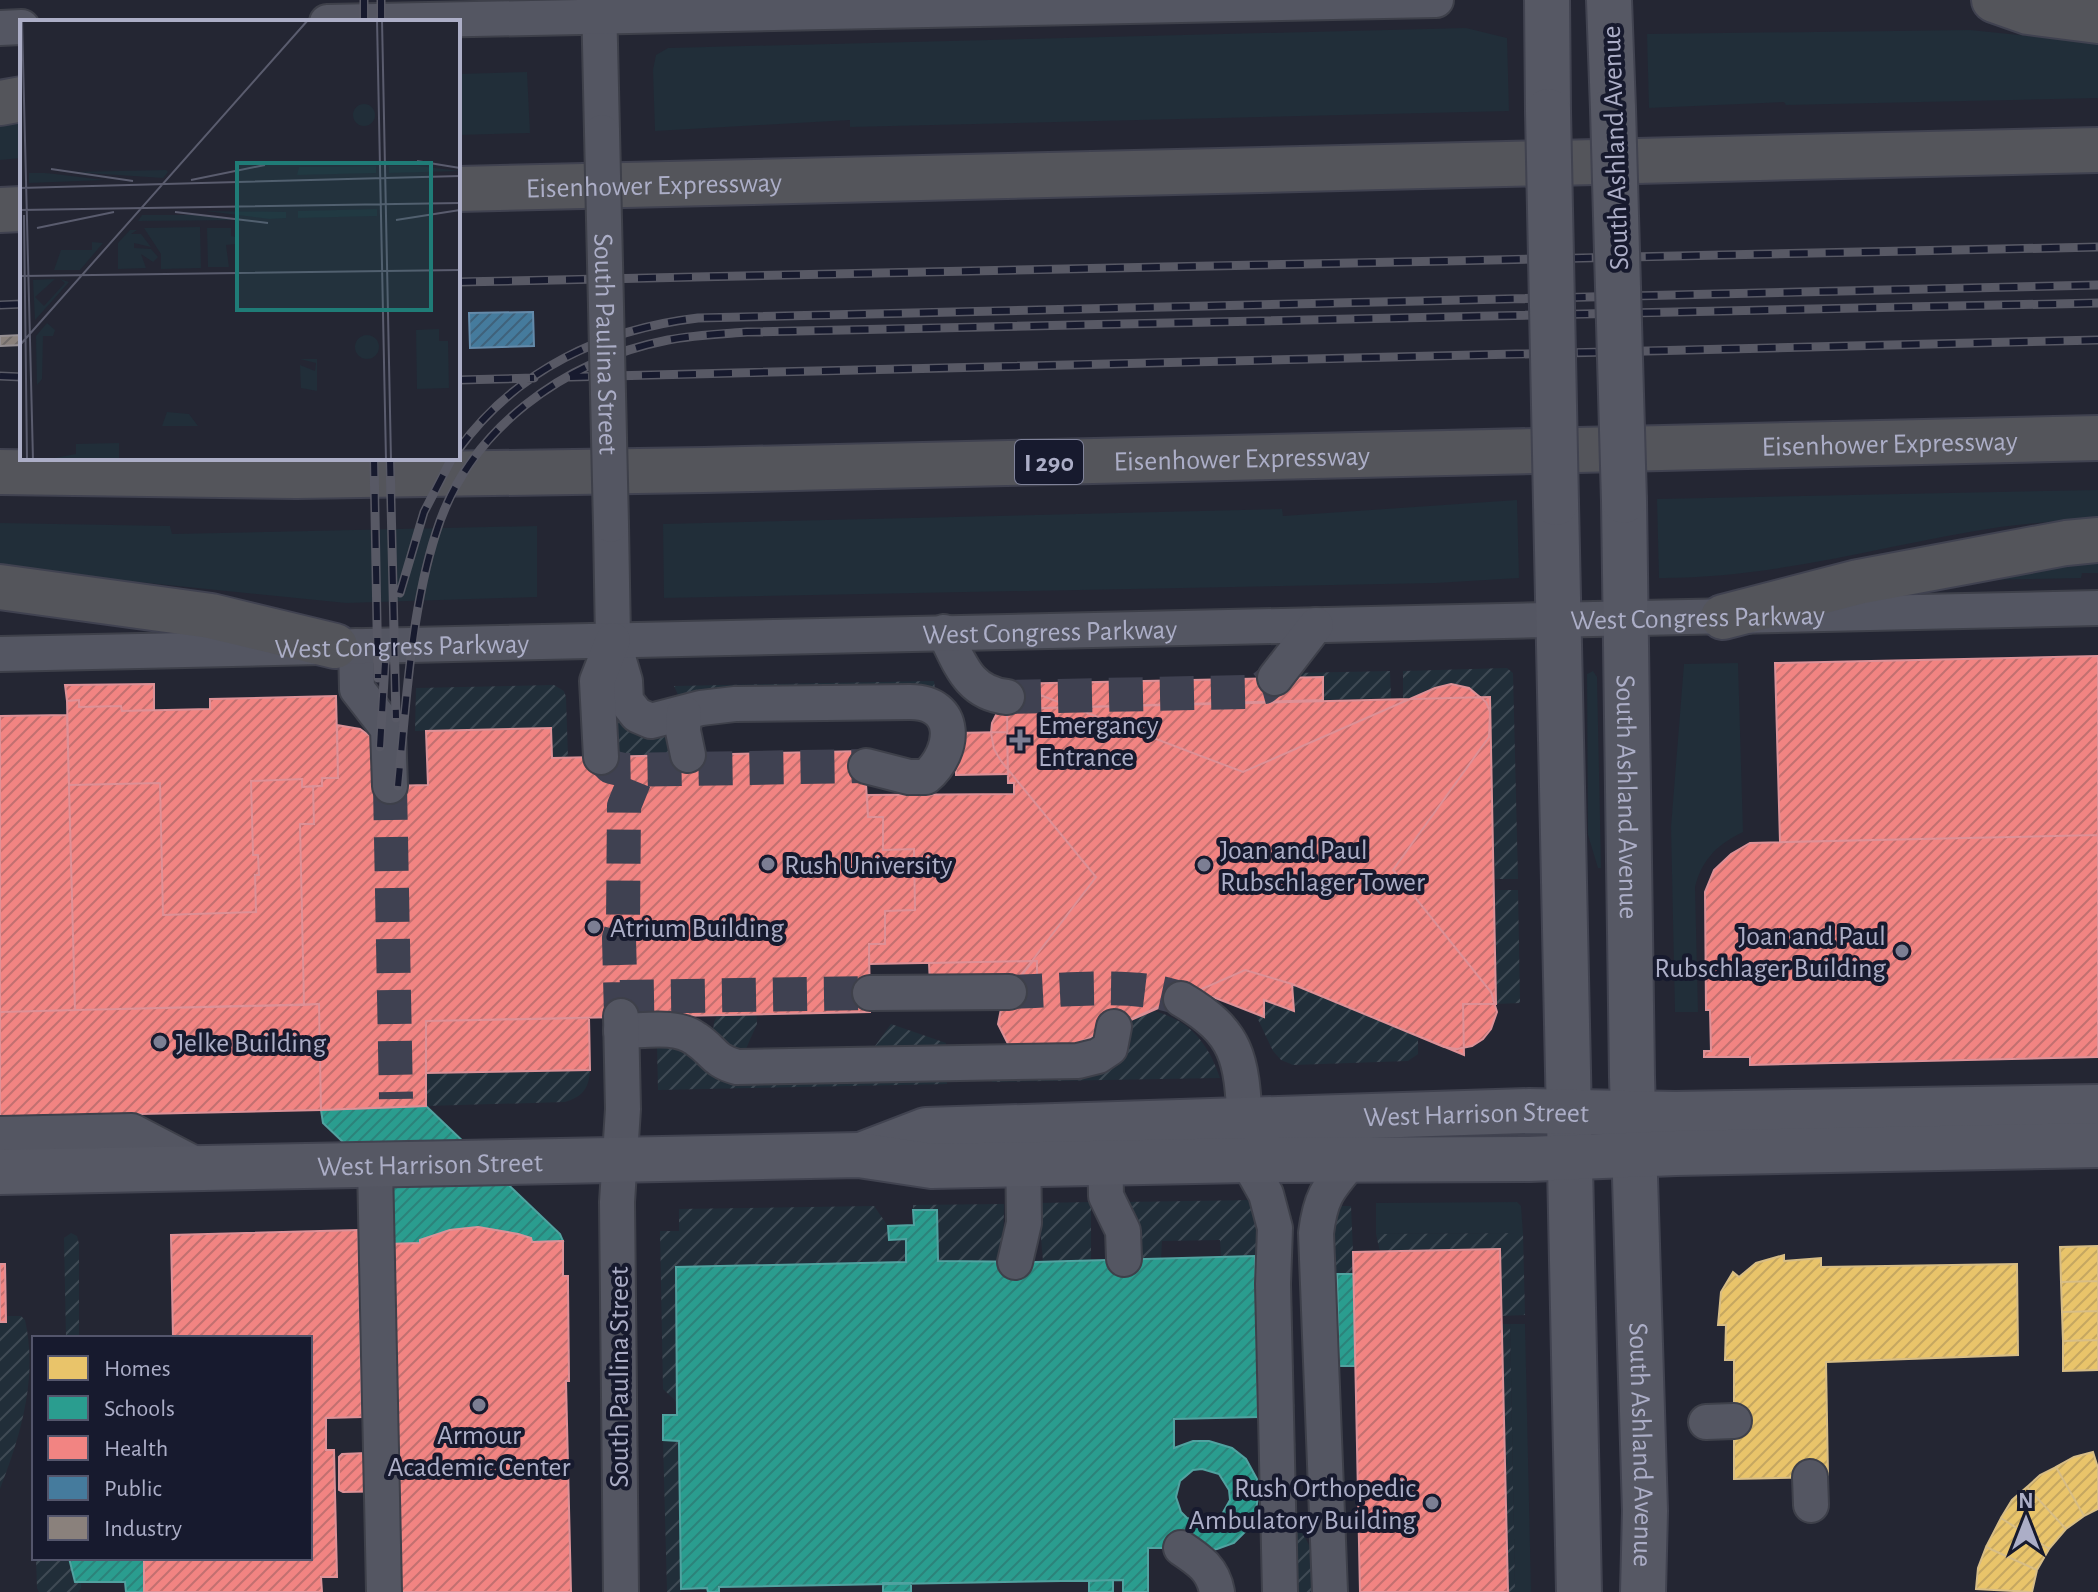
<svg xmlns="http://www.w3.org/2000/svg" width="2098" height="1592" viewBox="0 0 2098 1592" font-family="'Alegreya Sans',sans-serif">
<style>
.grass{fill:#212e39}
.garden{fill:url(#garden-furrows)}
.homes{fill:url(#homes-hatch);stroke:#d7bd86;stroke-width:2}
.schools{fill:url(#schools-hatch);stroke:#51a2a0;stroke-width:2;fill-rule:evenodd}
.health{fill:url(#health-hatch);stroke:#dd9197;stroke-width:2}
.public{fill:url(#public-hatch);stroke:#648aaa;stroke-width:2}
.industry{fill:url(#industry-hatch);stroke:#948e92;stroke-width:2}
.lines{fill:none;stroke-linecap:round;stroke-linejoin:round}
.minor-tunnel{stroke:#3f4151;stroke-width:34;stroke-dasharray:34 17;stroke-linecap:butt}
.minor-casing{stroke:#3e404a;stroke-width:38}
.major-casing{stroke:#414350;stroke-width:48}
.highway-casing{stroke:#404250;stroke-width:48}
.minor{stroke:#545662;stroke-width:34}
.major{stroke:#565864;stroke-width:44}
.highway{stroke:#54555b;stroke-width:44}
.rail-casing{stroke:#585965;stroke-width:9}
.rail{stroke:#171a2e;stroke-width:6;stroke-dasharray:18;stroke-linecap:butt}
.minor-bridge-casing{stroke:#3e404a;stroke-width:38;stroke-linecap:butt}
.major-bridge-casing{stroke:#414350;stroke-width:48;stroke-linecap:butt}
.minor-bridge{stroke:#545662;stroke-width:34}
.major-bridge{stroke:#565864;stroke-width:44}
.poi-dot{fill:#7c7e93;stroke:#171a2e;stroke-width:3}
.labels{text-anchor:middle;stroke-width:8;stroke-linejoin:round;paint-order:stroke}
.shield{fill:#171a2e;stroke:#7f8299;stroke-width:2}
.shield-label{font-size:26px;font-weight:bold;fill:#acaec7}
.street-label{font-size:28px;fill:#acaec7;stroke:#171a2e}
.poi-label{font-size:28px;fill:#acaec7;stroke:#171a2e;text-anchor:start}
.inset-road{fill:none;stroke:#5a5c6e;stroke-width:2}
.view{fill:#1f7c77;fill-opacity:0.15;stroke:#1f7c77;stroke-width:4}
.inset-edge{fill:none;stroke:#acaec7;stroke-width:4}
</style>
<defs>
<pattern id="garden-furrows" width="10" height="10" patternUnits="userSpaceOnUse" patternTransform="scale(2)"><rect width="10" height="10" fill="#212e39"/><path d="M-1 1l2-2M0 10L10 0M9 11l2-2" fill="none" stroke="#3f4a54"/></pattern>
<pattern id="homes-hatch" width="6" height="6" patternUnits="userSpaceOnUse" patternTransform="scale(2)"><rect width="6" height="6" fill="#e9c46a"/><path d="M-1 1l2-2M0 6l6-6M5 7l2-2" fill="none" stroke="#c5a761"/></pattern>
<pattern id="schools-hatch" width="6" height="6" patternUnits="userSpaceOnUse" patternTransform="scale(2)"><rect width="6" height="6" fill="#2a9d8f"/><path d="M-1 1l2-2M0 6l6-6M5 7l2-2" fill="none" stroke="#2c837a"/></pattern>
<pattern id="health-hatch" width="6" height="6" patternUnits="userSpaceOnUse" patternTransform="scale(2)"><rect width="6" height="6" fill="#f28482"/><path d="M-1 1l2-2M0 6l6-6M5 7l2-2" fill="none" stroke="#c27070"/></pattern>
<pattern id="public-hatch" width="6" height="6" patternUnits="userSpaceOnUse" patternTransform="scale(2)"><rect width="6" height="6" fill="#457b9d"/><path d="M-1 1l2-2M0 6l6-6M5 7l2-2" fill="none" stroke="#3f627b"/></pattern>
<pattern id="industry-hatch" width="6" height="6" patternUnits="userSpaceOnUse" patternTransform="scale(2)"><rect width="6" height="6" fill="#8a817c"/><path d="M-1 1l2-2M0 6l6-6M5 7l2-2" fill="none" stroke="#706a69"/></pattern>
</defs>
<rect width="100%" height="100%" fill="#242633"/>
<path class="grass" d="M1466 28 1507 38 1509 111 850 127V120L655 131 653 70 656 55 668 48Z
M1970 30 2098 43V98L1786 105 1784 102 1649 108 1647 34Z
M527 72 530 133 458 135V74Z
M22 116V158L0 160V120Z
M2098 490V517C2065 521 2032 523 2000 527 1887 544 1775 579 1659 578L1657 499Z
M1517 500 1519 578 1436 583 664 598 663 524 1282 509 1283 516Z
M0 523 170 526 172 534 537 526V597L346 603 0 568Z
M2098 554V573H2082L2081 578 1975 580Z
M1738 663 1743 832C1718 844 1702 859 1695 887L1698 1012H1675L1671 827 1684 664Z
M1593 671 1597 677 1601 868H1598L1588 835 1587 674Z
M1517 1202 1521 1206 1523 1233 1376 1234V1203Z
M1510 1324H1525L1531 1592H1515Z"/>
<path class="garden" d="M1507 668 1513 673 1518 879H1495L1490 698H1403V671Z
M1390 671 1391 698 1323 700V678H1289L1294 673Z
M934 681 935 689 703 694 680 699 674 686Z
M554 685 564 691 566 697 568 758H552L551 728 415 731 416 688Z
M611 702 669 733 678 755 615 756Z
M1495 890H1518L1520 1003 1496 1004Z
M1292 984 1413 1034 1418 1039V1054L1408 1061 1293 1065 1281 1060 1273 1051 1245 992Z
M756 1005 757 1024 745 1051 737 1053 713 1031 714 1022 720 1010Z
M1140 1008C1183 1015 1206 1036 1220 1078L992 1082 991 1074 1094 1071 1127 1013Z
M891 1024 946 1043V1055L876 1053 875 1046Z
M657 1046 946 1074 947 1084 658 1090Z
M590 1070C589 1089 582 1097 565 1102L426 1106V1073Z
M1254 1200 1261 1212V1275L1256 1276 1255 1256 1221 1257 1220 1240 1162 1241 1161 1258H1134L1123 1202Z
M1091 1202V1260L1043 1261 1038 1203Z
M1004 1204 1003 1262 938 1261 937 1211 913 1210V1205Z
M874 1206 888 1226 889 1240 906 1239V1262L676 1267 677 1402 663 1389 660 1231H679V1209Z
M1330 1206H1351L1354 1274H1337L1326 1240Z
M71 1233 77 1236 79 1244V1338H66L64 1238Z
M1523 1233 1525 1315 1501 1316 1500 1249 1380 1252 1376 1234Z
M1289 1300 1292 1303 1297 1522 1313 1553V1592H1295Z
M6 1316H21L25 1320C38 1377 21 1435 0 1489V1322H6Z
M1502 1324H1510L1515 1592H1508Z
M663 1440 679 1441 681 1592H667Z
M36 1558H81V1588L78 1592H39L37 1588Z"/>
<path class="homes" d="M2098 1246V1281L2061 1282 2060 1247Z
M1784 1255V1261L1821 1258V1267L2017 1264 2018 1355 1826 1362 1828 1477 1734 1479V1360H1725L1726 1325H1718L1721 1292 1733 1272 1739 1277 1756 1263Z
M2098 1281V1311L2062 1312 2061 1282Z
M2098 1311V1340L2063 1341 2062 1312Z
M2098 1340V1370L2063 1371V1341Z
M2093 1452 2098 1468V1509L2084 1516 2056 1467 2074 1457Z
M2056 1467 2084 1516 2066 1529 2027 1487 2040 1475Z
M2027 1487 2066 1529 2049 1549 2001 1518 2012 1500Z
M2001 1518 2049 1549 2037 1570 1986 1547Z
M1986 1547 2037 1570 2032 1592 1976 1589 1978 1568Z"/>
<path class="schools" d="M426 1106 560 1234 563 1241 532 1242 531 1238 518 1234 478 1227 450 1230 420 1240V1243L389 1244 387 1184 323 1123 321 1110Z
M913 1210H937L938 1261 1034 1262 1255 1256 1258 1417 1174 1419V1448L1193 1441H1209L1232 1448 1246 1459 1257 1479 1258 1497 1255 1516 1248 1529 1234 1543 1217 1549 1198 1552 1181 1548H1148V1592H1123V1580L719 1587V1592H708L707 1588 681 1589 679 1441 663 1440V1415H677L676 1267 906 1262V1239L889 1240 888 1226 914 1225ZM1202 1469 1219 1474 1229 1490 1230 1500 1221 1516 1204 1523 1187 1518 1181 1512 1176 1497 1180 1481 1193 1470Z
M1337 1274H1354L1355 1366H1339Z
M310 1460H332L334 1560H285V1558H310Z
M69 1558H144V1592H126L125 1582H75Z
M1113 1580V1592H1089V1581Z
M883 1583H911V1592H883Z"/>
<path class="health" d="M2098 656V835L1780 842 1775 663Z
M1323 677V700L1007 709 1006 684Z
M154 684V710L122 711 121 706 79 707V700L67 701 65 685Z
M1451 684 1469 688 1486 702 1490 712 1489 737 1393 870 1491 992 1497 1012 1491 1029 1483 1039 1472 1046 1457 1049 1444 1047 1292 984 1245 970 1049 1056 1009 1046 998 1024 1003 999 1096 877 1001 761 994 749 991 733 992 723 998 711 1020 695 1035 693 1243 772 1435 688Z
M336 696 338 778H322V786L302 787V779L251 781 253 855H258L259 875H255L256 912 163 915 160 783 69 785 67 701 79 700V707L121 706 122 711 210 709V699Z
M1490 697 1496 1004H1463L1464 1055 1292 984 1294 1011 1264 1000V1017L1213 997 1176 999 1049 1056 1009 1046 998 1024 1003 999 1033 961 869 964V944H885V911L915 910 914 849 883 850V817H868L867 795 1014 794V783H1008L1007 709Z
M67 715 75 1010 0 1012V716Z
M337 725 360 729 377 741 387 786 428 785 426 731 551 728 552 758 864 751 868 817H883V850L914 849 915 910 885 911V944H869L870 1012 426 1021V1106L321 1110 319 1004 304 1005 300 824H314L313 786H322V778H338Z
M1007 732 1008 774 956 775 955 733Z
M302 779V787L313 786 314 824H300L304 1005 75 1010 69 785 160 783 163 915 256 912 255 875H259L258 855H253L251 781Z
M2098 835V1057L1750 1065V1057H1704V1051H1711L1710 1010H1706L1705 892 1714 870 1731 854 1750 843Z
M1037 961V983L930 985 929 963Z
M319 1004 321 1110 0 1117V1012Z
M589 1018 590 1070 426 1073V1021Z
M478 1227 518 1234 531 1238 532 1242 563 1241V1276H568V1284L569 1381H566L571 1592H396L395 1491 343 1492 339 1490V1457L342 1454 392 1452 389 1244 420 1243V1240L450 1230Z
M358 1230 362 1417 326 1418V1450H334L337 1577H321L322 1592H144V1558H310V1338H173L171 1235Z
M1500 1249 1508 1592H1360L1353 1252Z
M0 1264H5L6 1322H0Z"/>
<path class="public" d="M533 312 534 346 470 348 469 313Z"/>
<path class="industry" d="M22 335V345L0 346V336Z"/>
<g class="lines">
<path class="minor-tunnel" d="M1007 697 1246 692 1264 687 1275 678
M601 757 611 767 624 770 866 766
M390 786 396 1099
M1009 992C1057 991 1139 981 1181 999
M620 997 870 993
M621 1016 619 938 623 924 624 806 635 779 646 769"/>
<defs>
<g id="minor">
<path d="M599 0 602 132"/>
<path d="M327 22 1436 0"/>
<path d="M0 28 22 27"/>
<path d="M611 525 613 640 625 681 626 701 637 715 651 721 701 708 735 704 910 702C959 702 956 751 926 777H909L866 766"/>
<path d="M944 632C960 663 968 693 1007 697"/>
<path d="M356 646 357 689 388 729 390 786"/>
<path id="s1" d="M0 654 2098 608"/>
<path d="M1275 678 1316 625"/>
<path d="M684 713 683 731 688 755"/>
<path d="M601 757 597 681 613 640"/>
<path d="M870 993 1009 992"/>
<path d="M1181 999C1239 1033 1241 1058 1245 1121"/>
<path d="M621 1031C644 1031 676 1024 696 1039 714 1051 714 1061 737 1067L1078 1061 1098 1056 1110 1048 1114 1027"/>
<path d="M0 1134 132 1131 203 1168"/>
<path d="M1105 1139 1106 1196 1123 1231 1124 1259"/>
<path d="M1247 1160 1266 1194 1275 1228 1273 1284 1280 1592"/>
<path d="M375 1166 384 1592"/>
<path d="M1015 1262 1024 1223 1023 1139"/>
<path d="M1706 1422 1734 1421"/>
<path d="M1810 1477 1811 1505"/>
<path d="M1181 1548C1199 1560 1213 1569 1217 1592"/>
<path d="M621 1592 617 1202 623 1109 621 1016"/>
<path d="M1330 1592 1316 1233C1321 1194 1329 1188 1353 1159"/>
</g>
<g id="major">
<path d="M1547 0 1548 111"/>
<path d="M1609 0 1613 109"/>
<path id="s2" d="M1624 501 1632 1077 1645 1511 1643 1592"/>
<path d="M1556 503 1579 1592"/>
<path id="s3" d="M861 1155 926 1130 1529 1111 1675 1114 2098 1107"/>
<path id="s4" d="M0 1172 859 1155 932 1166 1247 1160 1529 1159 1676 1153 2098 1145"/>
</g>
<g id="highway">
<path d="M1994 0 2028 12 2098 21"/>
<path d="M0 103 22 99"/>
<path id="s5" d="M458 189 2098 150"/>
<path d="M0 210 22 209"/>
<path id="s6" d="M0 472 296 476 704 470 2098 438"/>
<path d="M0 587 211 616 335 646"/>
<path d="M1723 617 1858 582 2066 543 2098 540"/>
</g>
</defs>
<use href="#minor" class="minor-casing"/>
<use href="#major" class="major-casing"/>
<use href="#highway" class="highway-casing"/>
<use href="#minor" class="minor"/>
<use href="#major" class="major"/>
<use href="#highway" class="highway"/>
<defs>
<path id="rail" d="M364 0V22
M381 0V22
M458 282 2098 247
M0 305 22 304
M0 376 22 377
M570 377 2098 340
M458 380 534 378
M458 450C516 370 603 329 698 318L2098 285
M374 458 378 678
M390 458 396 718
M400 593 424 512 452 458
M380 747 385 663
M398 786C406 705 411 610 436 533 468 429 565 360 668 340 694 335 721 334 747 332L2098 303"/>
</defs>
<use href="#rail" class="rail-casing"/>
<use href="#rail" class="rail"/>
<defs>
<g id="minor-bridge">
<path id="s7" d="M602 132 611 525"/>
</g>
<path id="major-bridge" d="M1613 109 1624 501
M1548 111 1556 503"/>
</defs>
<use href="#minor-bridge" class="minor-bridge-casing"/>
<use href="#major-bridge" class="major-bridge-casing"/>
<use href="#minor-bridge" class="minor-bridge"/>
<use href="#major-bridge" class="major-bridge"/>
</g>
<g class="poi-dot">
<path d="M1016 728h8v8h8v8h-8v8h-8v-8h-8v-8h8z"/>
<circle cx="768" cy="864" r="8"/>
<circle cx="1204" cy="865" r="8"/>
<circle cx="594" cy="927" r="8"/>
<circle cx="1902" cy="951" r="8"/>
<circle cx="160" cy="1042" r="8"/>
<circle cx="479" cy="1405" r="8"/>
<circle cx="1432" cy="1503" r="8"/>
</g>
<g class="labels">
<rect class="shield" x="1015" y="440" width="68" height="44" rx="6"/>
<g class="shield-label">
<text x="1049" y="471">I 290</text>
</g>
<g class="street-label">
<text transform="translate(1614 148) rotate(-92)" y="10">South Ashland Avenue</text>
<text dy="10" stroke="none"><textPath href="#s5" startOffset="196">Eisenhower Expressway</textPath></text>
<text dy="10" stroke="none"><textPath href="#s7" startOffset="212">South Paulina Street</textPath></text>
<text dy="10" stroke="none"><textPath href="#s6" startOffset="1890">Eisenhower Expressway</textPath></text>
<text dy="10" stroke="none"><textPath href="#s6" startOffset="1242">Eisenhower Expressway</textPath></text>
<text dy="10" stroke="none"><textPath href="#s1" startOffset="1698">West Congress Parkway</textPath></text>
<text dy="10" stroke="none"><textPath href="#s1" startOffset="1050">West Congress Parkway</textPath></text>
<text dy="10" stroke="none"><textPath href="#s1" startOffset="402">West Congress Parkway</textPath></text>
<text dy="10" stroke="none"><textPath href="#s2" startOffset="296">South Ashland Avenue</textPath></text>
<text dy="10" stroke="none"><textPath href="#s3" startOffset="620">West Harrison Street</textPath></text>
<text dy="10" stroke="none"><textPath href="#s4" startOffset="430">West Harrison Street</textPath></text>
<text transform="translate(618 1377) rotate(-90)" y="10">South Paulina Street</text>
<text dy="10" stroke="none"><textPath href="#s2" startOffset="944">South Ashland Avenue</textPath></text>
</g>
<g class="poi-label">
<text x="1038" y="734">Emergancy<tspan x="1038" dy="32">Entrance</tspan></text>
<text x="1220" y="859">Joan and Paul<tspan x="1220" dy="32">Rubschlager Tower</tspan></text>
<text x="784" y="874">Rush University</text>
<text x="610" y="937">Atrium Building</text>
<text x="1886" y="945" text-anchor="end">Joan and Paul<tspan x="1886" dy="32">Rubschlager Building</tspan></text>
<text x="176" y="1052">Jelke Building</text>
<text x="479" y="1444" text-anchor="middle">Armour<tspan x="479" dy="32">Academic Center</tspan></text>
<text x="1416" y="1497" text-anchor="end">Rush Orthopedic<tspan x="1416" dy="32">Ambulatory Building</tspan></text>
</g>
</g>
<g transform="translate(20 20)">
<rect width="440" height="440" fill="#242633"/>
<path d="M333 95a11 11 0 1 1 22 0a11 11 0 1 1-22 0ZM356 146V153L277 155 279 147ZM369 146H399L440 151 369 153ZM53 152 146 150 148 152 143 158ZM25 153 35 154 84 160 9 163V153ZM357 189V196L278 198V191ZM186 191 266 192V198L249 199ZM122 195H177L222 200 118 201ZM187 208H211V216L216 217V224L206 225 209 247H188ZM110 210H117L111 214H121L131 227 114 223V228L131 229 138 237 133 242 121 234 126 248 98 249V223ZM72 222 83 223 60 250H34L41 230H72ZM35 259 15 277 24 286 45 263 40 259 49 262 15 300 13 260ZM27 303 35 310 33 316H23L22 359 17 365 16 316ZM335 327a12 12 0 1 1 24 0a12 12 0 1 1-24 0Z" fill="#212e39"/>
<path d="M180 207 181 248 141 249V234L124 208ZM419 309V321H428L429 368 397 369 396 310ZM280 339H297V371L281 368 280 345 295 351 296 343ZM147 392 169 394 178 406H142ZM99 423V440H24L56 434V424Z" fill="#212e39"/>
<path class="inset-road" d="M2 0 13 440M357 0 366 440M362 0 371 440M397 141 440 148M31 149 113 161M171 160 245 145M0 168 440 156M0 190 440 183M155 192 248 203M4 195 7 440M376 200 440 190M17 208 94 192M2 256 440 250M0 325 288 0"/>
<path class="view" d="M217 143H411V290H217Z"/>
<rect width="440" height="440" class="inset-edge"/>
</g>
<rect x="32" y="1336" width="280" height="224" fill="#171a2e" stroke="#53556b" stroke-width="2"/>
<rect x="48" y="1356" width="40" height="24" fill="#e9c46a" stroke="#53556b" stroke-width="2"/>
<text x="104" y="1376" font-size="24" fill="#acaec7">Homes</text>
<rect x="48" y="1396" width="40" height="24" fill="#2a9d8f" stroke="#53556b" stroke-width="2"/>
<text x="104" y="1416" font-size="24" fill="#acaec7">Schools</text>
<rect x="48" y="1436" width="40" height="24" fill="#f28482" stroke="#53556b" stroke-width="2"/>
<text x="104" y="1456" font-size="24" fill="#acaec7">Health</text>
<rect x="48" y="1476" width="40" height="24" fill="#457b9d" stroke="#53556b" stroke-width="2"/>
<text x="104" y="1496" font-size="24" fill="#acaec7">Public</text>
<rect x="48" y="1516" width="40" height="24" fill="#8a817c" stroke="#53556b" stroke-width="2"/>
<text x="104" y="1536" font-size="24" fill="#acaec7">Industry</text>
<g transform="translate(2026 1520)" stroke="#171a2e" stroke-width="6" paint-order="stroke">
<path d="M0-6L14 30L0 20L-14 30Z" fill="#acaec7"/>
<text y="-12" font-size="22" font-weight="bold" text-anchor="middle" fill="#acaec7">N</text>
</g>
</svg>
